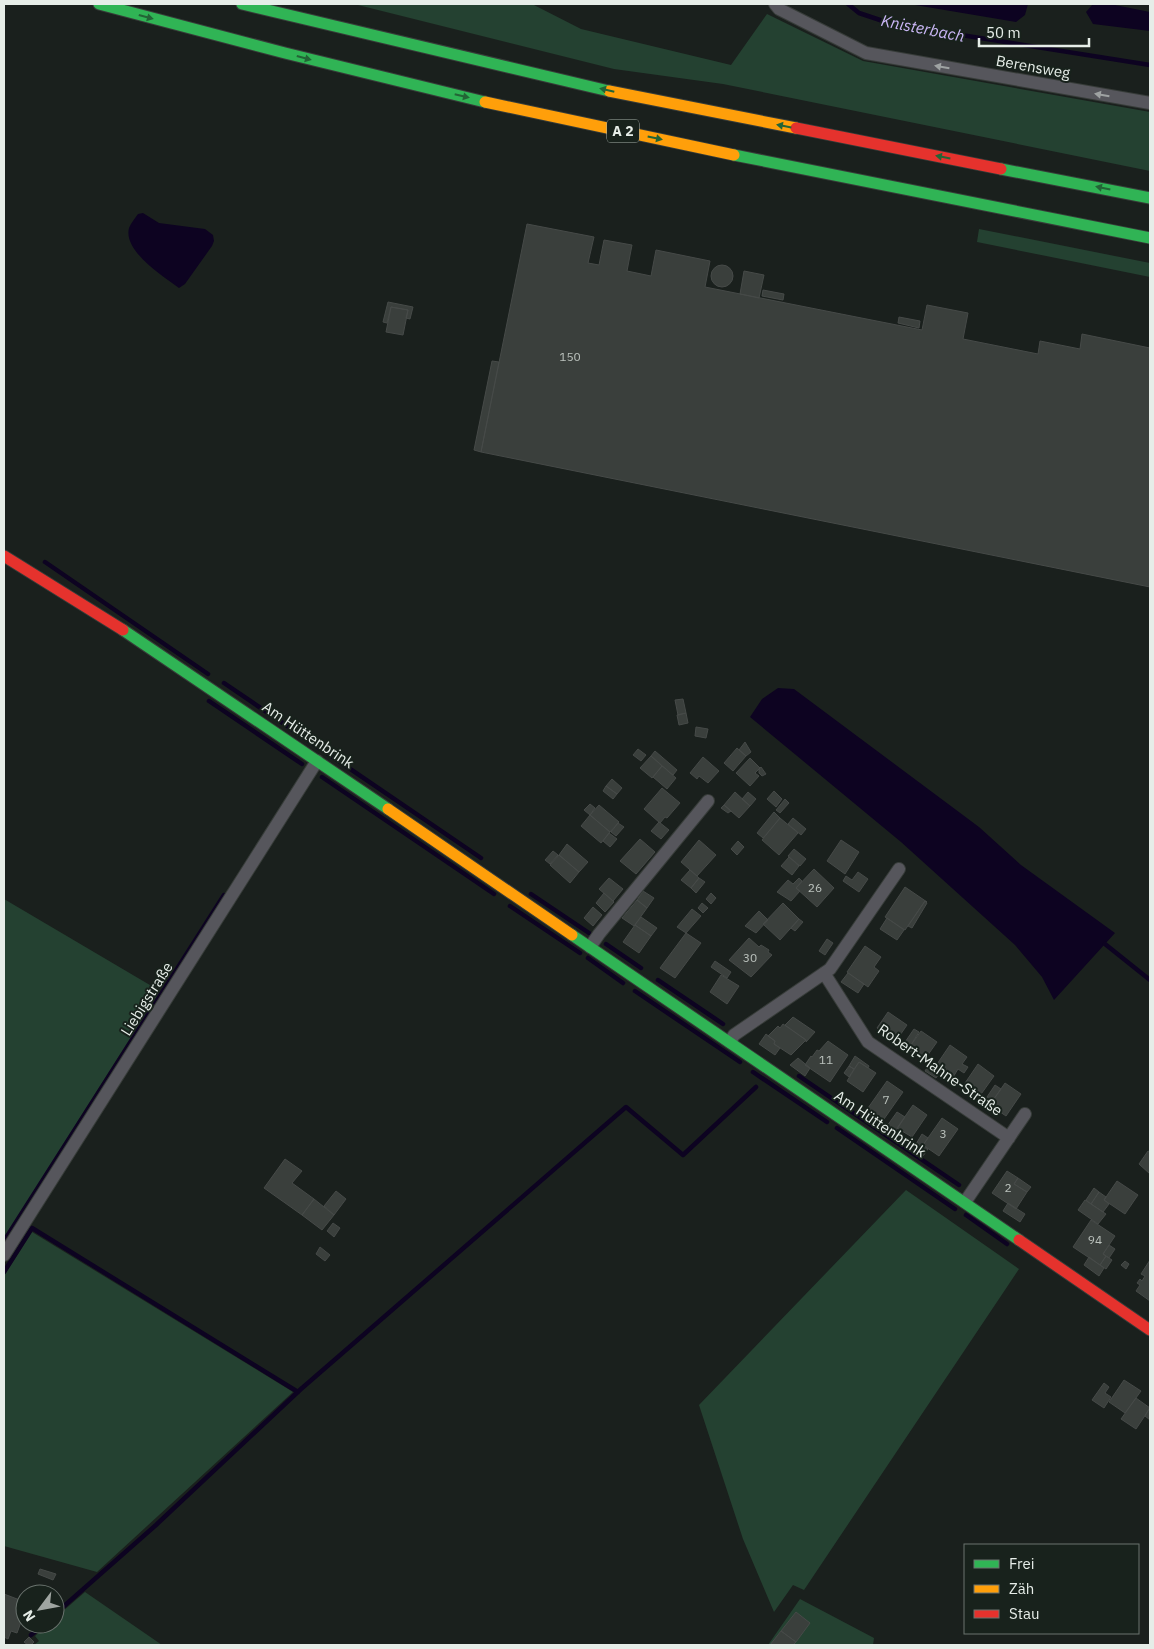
<svg xmlns="http://www.w3.org/2000/svg" width="1154" height="1649" viewBox="0 0 1154 1649" font-family="'IBM Plex Sans',sans-serif">
<style>
.green{fill:#244131}
.water{fill:#0d0321}
.lines{fill:none;stroke-linecap:round;stroke-linejoin:round}
.stream{stroke:#0d0321;stroke-width:4.5}
.building{fill:#3a3f3c;stroke:#464a48}
.street-casing{stroke:#373c39;stroke-width:14}
.fast-casing{stroke:#373c39;stroke-width:13}
.slow-casing{stroke:#373c39;stroke-width:13}
.jam-casing{stroke:#373c39;stroke-width:13}
.street{stroke:#56565c;stroke-width:12}
.fast{stroke:#30b455;stroke-width:11}
.slow{stroke:#ff9f0a;stroke-width:11}
.jam{stroke:#e5322d;stroke-width:11}
.oneway{fill:#236436}
.oneway2{fill:#9ea2a2}
.labels{text-anchor:middle;stroke-width:4;stroke-linejoin:round;paint-order:stroke}
.number-label{font-size:12px;fill:#bbc2bd}
.shield{fill:#18221c;stroke:#a8b0ab;stroke-width:1}
.shield-label{font-size:14px;font-weight:bold;fill:#e6ede8}
.street-label{font-size:15px;fill:#e6ede8;stroke:#18221c}
.water-label{font-size:16px;font-style:italic;fill:#cab6f5;stroke:#18221c}
</style>
<rect width="100%" height="100%" fill="#1a201d"/>
<path class="green" d="M354 4H532L581 29 731 65 767 14 863 61 1150 112V171L723 84 614 69Z
M979 229 1150 263V277L977 242Z
M4 899 160 991 4 1238Z
M906 1190 1019 1269 804 1590 793 1585 774 1612 743 1539 699 1405Z
M32 1232 293 1392 97 1572 4 1546V1276Z
M85 1592 162 1645H34L39 1641 35 1636 48 1624H55V1618Z
M800 1599 874 1638 873 1645H768Z"/>
<path class="water" d="M909 4H1028L1025 15 1016 22Z
M1093 4H1110L1150 12V31L1093 24 1086 12Z
M143 213 159 223 205 229 213 235 214 241 212 246 185 284 179 288C163 276 123 251 129 228 131 223 135 218 138 214Z
M778 688 794 689 979 827 1021 865 1115 933 1054 1000 1042 977 1015 945 901 842 750 717 762 699Z"/>
<g class="lines">
<path class="stream" d="M848 4 859 13 892 24 1150 65
M45 562 208 674
M224 683 481 858
M209 701 302 764
M322 777 494 894
M531 894 589 933
M510 906 580 953
M606 944 641 968
M1105 944 1150 980
M588 958 623 983
M658 980 723 1024
M635 991 740 1062
M753 1072 827 1122
M799 1076 959 1185
M837 1128 955 1209
M966 1215 1007 1244
M4 1241 224 895
M4 1272 32 1228 298 1392
M55 1614 156 1525 301 1389 626 1107 683 1155 756 1087
M31 1635 44 1624"/>
</g>
<path class="building" d="M527 224 594 237 588 263 599 265 604 240 632 245 627 271 651 276 656 250 710 261 705 287 922 330 927 305 968 313 963 339 1038 354 1040 341 1080 349 1082 334 1150 348V587L481 452Z
M711 276a11 11 0 1 1 22 0a11 11 0 1 1-22 0Z
M744 271 764 275 759 298 740 294Z
M763 290 784 294 783 300 762 296Z
M388 302 413 307 410 319 406 318 408 310 391 307 387 323 383 322Z
M391 307 408 310 403 335 386 332Z
M899 317 920 321 919 328 898 323Z
M492 361 499 362 481 452 474 450Z
M683 699 686 713 678 715 675 700Z
M686 713 688 723 679 725 677 715Z
M696 727 708 729 706 738 695 736Z
M745 742 751 752 746 756 739 750Z
M737 748 746 756 733 771 724 763Z
M638 749 646 755 641 761 633 755Z
M655 751 677 770 673 775 651 756Z
M651 756 662 766 652 778 640 768Z
M703 757 719 771 708 783 699 776 697 779 690 773Z
M750 758 760 768 755 773 759 776 750 786 736 773Z
M662 766 676 778 667 789 653 777Z
M761 767 766 774 762 776 759 773V769Z
M612 779 622 788 617 794 606 786Z
M606 786 617 794 613 799 603 791Z
M662 788 680 803 667 818 665 817 660 823 644 809Z
M774 791 782 799 776 807 767 799Z
M735 792 750 806 739 818 724 805Z
M748 792 756 799 750 806 742 799Z
M785 799 789 803 780 813 776 810Z
M590 804 595 808 590 815 584 810Z
M599 805 619 822 610 832 590 815Z
M724 805 731 811 728 813 721 808Z
M774 812 780 818 763 838 757 833Z
M590 815 610 832 601 843 581 826Z
M780 818 798 833 779 855 762 840Z
M793 818 806 829 801 835 788 824Z
M659 822 669 830 661 839 651 831Z
M618 823 624 827 616 836 611 832Z
M609 833 617 839 610 847 603 841Z
M640 839 655 852 636 874 620 861Z
M699 840 716 855 697 876 681 862Z
M841 840 859 852 845 874 827 861Z
M738 841 744 847 737 855 731 849Z
M567 844 588 862 579 872 559 855Z
M794 849 806 859 800 866 788 856Z
M553 851 558 855 550 864 545 860Z
M559 855 579 872 570 883 550 865Z
M789 857 799 866 792 875 781 866Z
M814 869 834 888 817 907 796 888Z
M690 870 699 878 691 888 681 880Z
M858 872 868 879 859 892 843 881 846 876 852 880Z
M609 878 623 889 613 901 599 889Z
M699 878 705 882 696 893 691 888Z
M799 878 802 881 796 888 800 891 791 901 777 892 788 880 793 884Z
M905 887 927 902 925 901 905 930 885 917Z
M643 891 654 898 647 908 637 900Z
M604 893 614 902 605 912 596 903Z
M711 893 716 898 711 904 706 899Z
M637 900 647 908 634 926 622 918Z
M925 901 927 903 912 928 908 926Z
M702 903 708 908 703 913 698 908Z
M783 903 799 919 780 940 763 924Z
M593 907 602 915 593 926 584 918Z
M692 909 701 916 686 933 677 927Z
M759 911 768 920 756 933 745 926Z
M641 917 657 928 651 936 635 925Z
M887 918 904 930 897 940 880 929Z
M799 919 803 922 795 931 791 928Z
M635 925 651 936 639 953 623 942Z
M686 933 701 943 675 978 660 968Z
M749 938 759 947 761 945 769 950 768 952 772 955 751 977 729 960Z
M827 939 833 943 825 955 819 951Z
M865 946 881 957 874 967 879 971 868 987 847 972Z
M715 961 731 972 727 978 711 967Z
M848 973 864 984 858 993 841 982Z
M721 975 739 986 727 1004 710 992Z
M888 1012 907 1025 896 1041 877 1028Z
M793 1017 815 1032 806 1042V1040L785 1025Z
M783 1024 806 1040 791 1055 774 1044 775 1041 768 1036 778 1026 780 1028Z
M914 1029 919 1032 909 1048 916 1053 915 1055 903 1045Z
M921 1031 937 1042 925 1059 909 1048Z
M766 1034 775 1041 774 1044 780 1048 775 1055 759 1044Z
M828 1041 848 1055 830 1082 805 1065 811 1056 812 1057 817 1050 819 1051Z
M950 1045 967 1057 962 1064 968 1067 964 1073 958 1069 952 1079 935 1067Z
M855 1056 869 1066 868 1068 859 1062 854 1069 849 1066Z
M798 1058 810 1068 805 1076 790 1065Z
M932 1060 938 1064 935 1067 941 1071 936 1078 925 1071Z
M859 1062 876 1073 863 1092 847 1081Z
M978 1064 994 1076 979 1097 963 1086Z
M849 1066 854 1069 849 1077 844 1073Z
M887 1081 903 1092 884 1119 868 1108Z
M1005 1083 1021 1094 1006 1116 990 1105Z
M995 1085 1001 1089 990 1104 985 1100Z
M913 1105 927 1115 912 1137 897 1128Z
M897 1112 905 1117 895 1132 887 1126Z
M942 1118 958 1129 939 1156 923 1145Z
M922 1134 928 1138 923 1145 928 1149 923 1156 913 1149Z
M1148 1151 1150 1152V1174L1139 1164Z
M285 1159 302 1171 292 1183 314 1199 302 1215 264 1188Z
M1007 1171 1018 1178 1014 1184 1027 1192 1016 1209 992 1193Z
M1018 1178 1031 1187 1027 1192 1014 1184Z
M1117 1181 1138 1195 1125 1214 1104 1200Z
M1094 1188 1099 1192 1091 1204 1086 1200Z
M336 1191 346 1199 334 1215 324 1206Z
M1099 1192 1106 1197 1104 1200 1109 1204 1103 1212 1091 1204Z
M314 1199 334 1215 322 1230 302 1215Z
M1085 1200 1106 1214 1098 1224 1078 1210Z
M1008 1203 1025 1214 1020 1222 1003 1211Z
M1091 1220 1115 1236 1103 1254 1106 1256 1100 1265 1073 1247Z
M333 1223 340 1228 334 1237 327 1231Z
M1109 1245 1115 1249 1109 1258 1103 1254Z
M320 1247 330 1255 325 1261 316 1254Z
M1106 1256 1112 1260 1106 1269 1100 1265Z
M1089 1257 1104 1268 1099 1276 1084 1265Z
M1150 1260V1301L1136 1291 1140 1285 1137 1283 1140 1279 1142 1281 1145 1276 1141 1274Z
M1125 1261 1129 1264 1126 1269 1121 1265Z
M1124 1380 1141 1391 1125 1413 1109 1402Z
M1104 1383 1109 1387 1105 1393 1111 1397 1104 1408 1092 1400Z
M1136 1398 1150 1408 1136 1429 1121 1419Z
M1150 1407V1420L1145 1416Z
M40 1569 56 1574 53 1580 38 1574Z
M4 1594 25 1602V1611L17 1633 11 1631 8 1639 4 1637Z
M796 1612 810 1623 796 1642 781 1631Z
M781 1631 796 1642 793 1645H770Z
M29 1637 34 1642 31 1645H28L24 1642Z"/>
<g class="lines">
<defs>
<path id="street" d="M775 4 779 9 866 53 1150 103
M590 947 599 934 708 801
M824 973 868 1042 1009 1138
M730 1042 734 1035 830 969 899 869
M965 1202 1025 1114
M4 1255 317 761"/>
<path id="fast" d="M99 4 285 53 485 102
M242 4 609 91
M734 155 1150 238
M1001 169 1150 198
M123 630 388 809
M572 935 1019 1240"/>
<path id="slow" d="M609 91 796 128
M485 102 734 155
M388 809 572 935"/>
<path id="jam" d="M796 128 1001 169
M4 556 123 630
M1019 1240 1150 1330"/>
</defs>
<use href="#street" class="street-casing"/>
<use href="#fast" class="fast-casing"/>
<use href="#slow" class="slow-casing"/>
<use href="#jam" class="jam-casing"/>
<use href="#street" class="street"/>
<use href="#fast" class="fast"/>
<use href="#slow" class="slow"/>
<use href="#jam" class="jam"/>
</g>
<defs><path id="oneway-solid" d="M-6-.8H1V-3.2L6.5 0L1 3.2V.8H-6Z" transform="scale(1.25)"/></defs>
<g class="oneway">
<use href="#oneway-solid" transform="translate(146 17) rotate(15)"/>
<use href="#oneway-solid" transform="translate(304 58) rotate(15)"/>
<use href="#oneway-solid" transform="translate(607 90) rotate(-167)"/>
<use href="#oneway-solid" transform="translate(462 96) rotate(13)"/>
<use href="#oneway-solid" transform="translate(784 126) rotate(-169)"/>
<use href="#oneway-solid" transform="translate(655 138) rotate(12)"/>
<use href="#oneway-solid" transform="translate(943 157) rotate(-169)"/>
<use href="#oneway-solid" transform="translate(1103 188) rotate(-168)"/>
</g>
<g class="oneway2">
<use href="#oneway-solid" transform="translate(942 67) rotate(-170)"/>
<use href="#oneway-solid" transform="translate(1102 95) rotate(-170)"/>
</g>
<g class="labels">
<g class="number-label">
<text x="570" y="361">150</text>
<text x="815" y="892">26</text>
<text x="750" y="962">30</text>
<text x="826" y="1064">11</text>
<text x="886" y="1104">7</text>
<text x="943" y="1138">3</text>
<text x="1008" y="1192">2</text>
<text x="1095" y="1244">94</text>
</g>
<rect class="shield" x="607" y="119.5" width="32" height="23" rx="4"/>
<g class="shield-label">
<text x="623" y="136">A 2</text>
</g>
<g class="street-label">
<text transform="translate(1033 67) rotate(10)" y="5">Berensweg</text>
<text transform="translate(308 735) rotate(34)" y="5">Am Hüttenbrink</text>
<text transform="translate(147 999) rotate(-58)" y="5">Liebigstraße</text>
<text transform="translate(940 1070) rotate(35)" y="5">Robert-Mahne-Straße</text>
<text transform="translate(880 1124) rotate(34)" y="5">Am Hüttenbrink</text>
</g>
<g class="water-label">
<text transform="translate(923 28) rotate(11)" y="6">Knisterbach</text>
</g>
</g>
<rect width="1154" height="1649" fill="none" stroke="#e6ede8" stroke-width="10"/>
<rect x="964" y="1544" width="175" height="90" fill="#18221c" stroke="#6a736e"/>
<rect x="974" y="1560" width="25" height="8" fill="#30b455" stroke="#6a736e"/>
<text x="1009" y="1569" font-size="15" fill="#e6ede8">Frei</text>
<rect x="974" y="1585" width="25" height="8" fill="#ff9f0a" stroke="#6a736e"/>
<text x="1009" y="1594" font-size="15" fill="#e6ede8">Zäh</text>
<rect x="974" y="1610" width="25" height="8" fill="#e5322d" stroke="#6a736e"/>
<text x="1009" y="1619" font-size="15" fill="#e6ede8">Stau</text>
<g transform="translate(40 1609) rotate(238)"><circle r="24" fill="#18221c" stroke="#6a736e"/>
<path d="M0-4L9 19L0 12L-9 19Z" fill="#9fa5a1"/>
<text y="-8" font-size="14" font-weight="bold" text-anchor="middle" fill="#e6ede8">N</text>
</g>
<path d="M979 38v8h110v-8" fill="none" stroke="#e6ede8" stroke-width="2.5"/>
<text x="986" y="38" font-size="15" fill="#e6ede8" stroke="#18221c" stroke-width="4" paint-order="stroke">50 m</text>
</svg>
